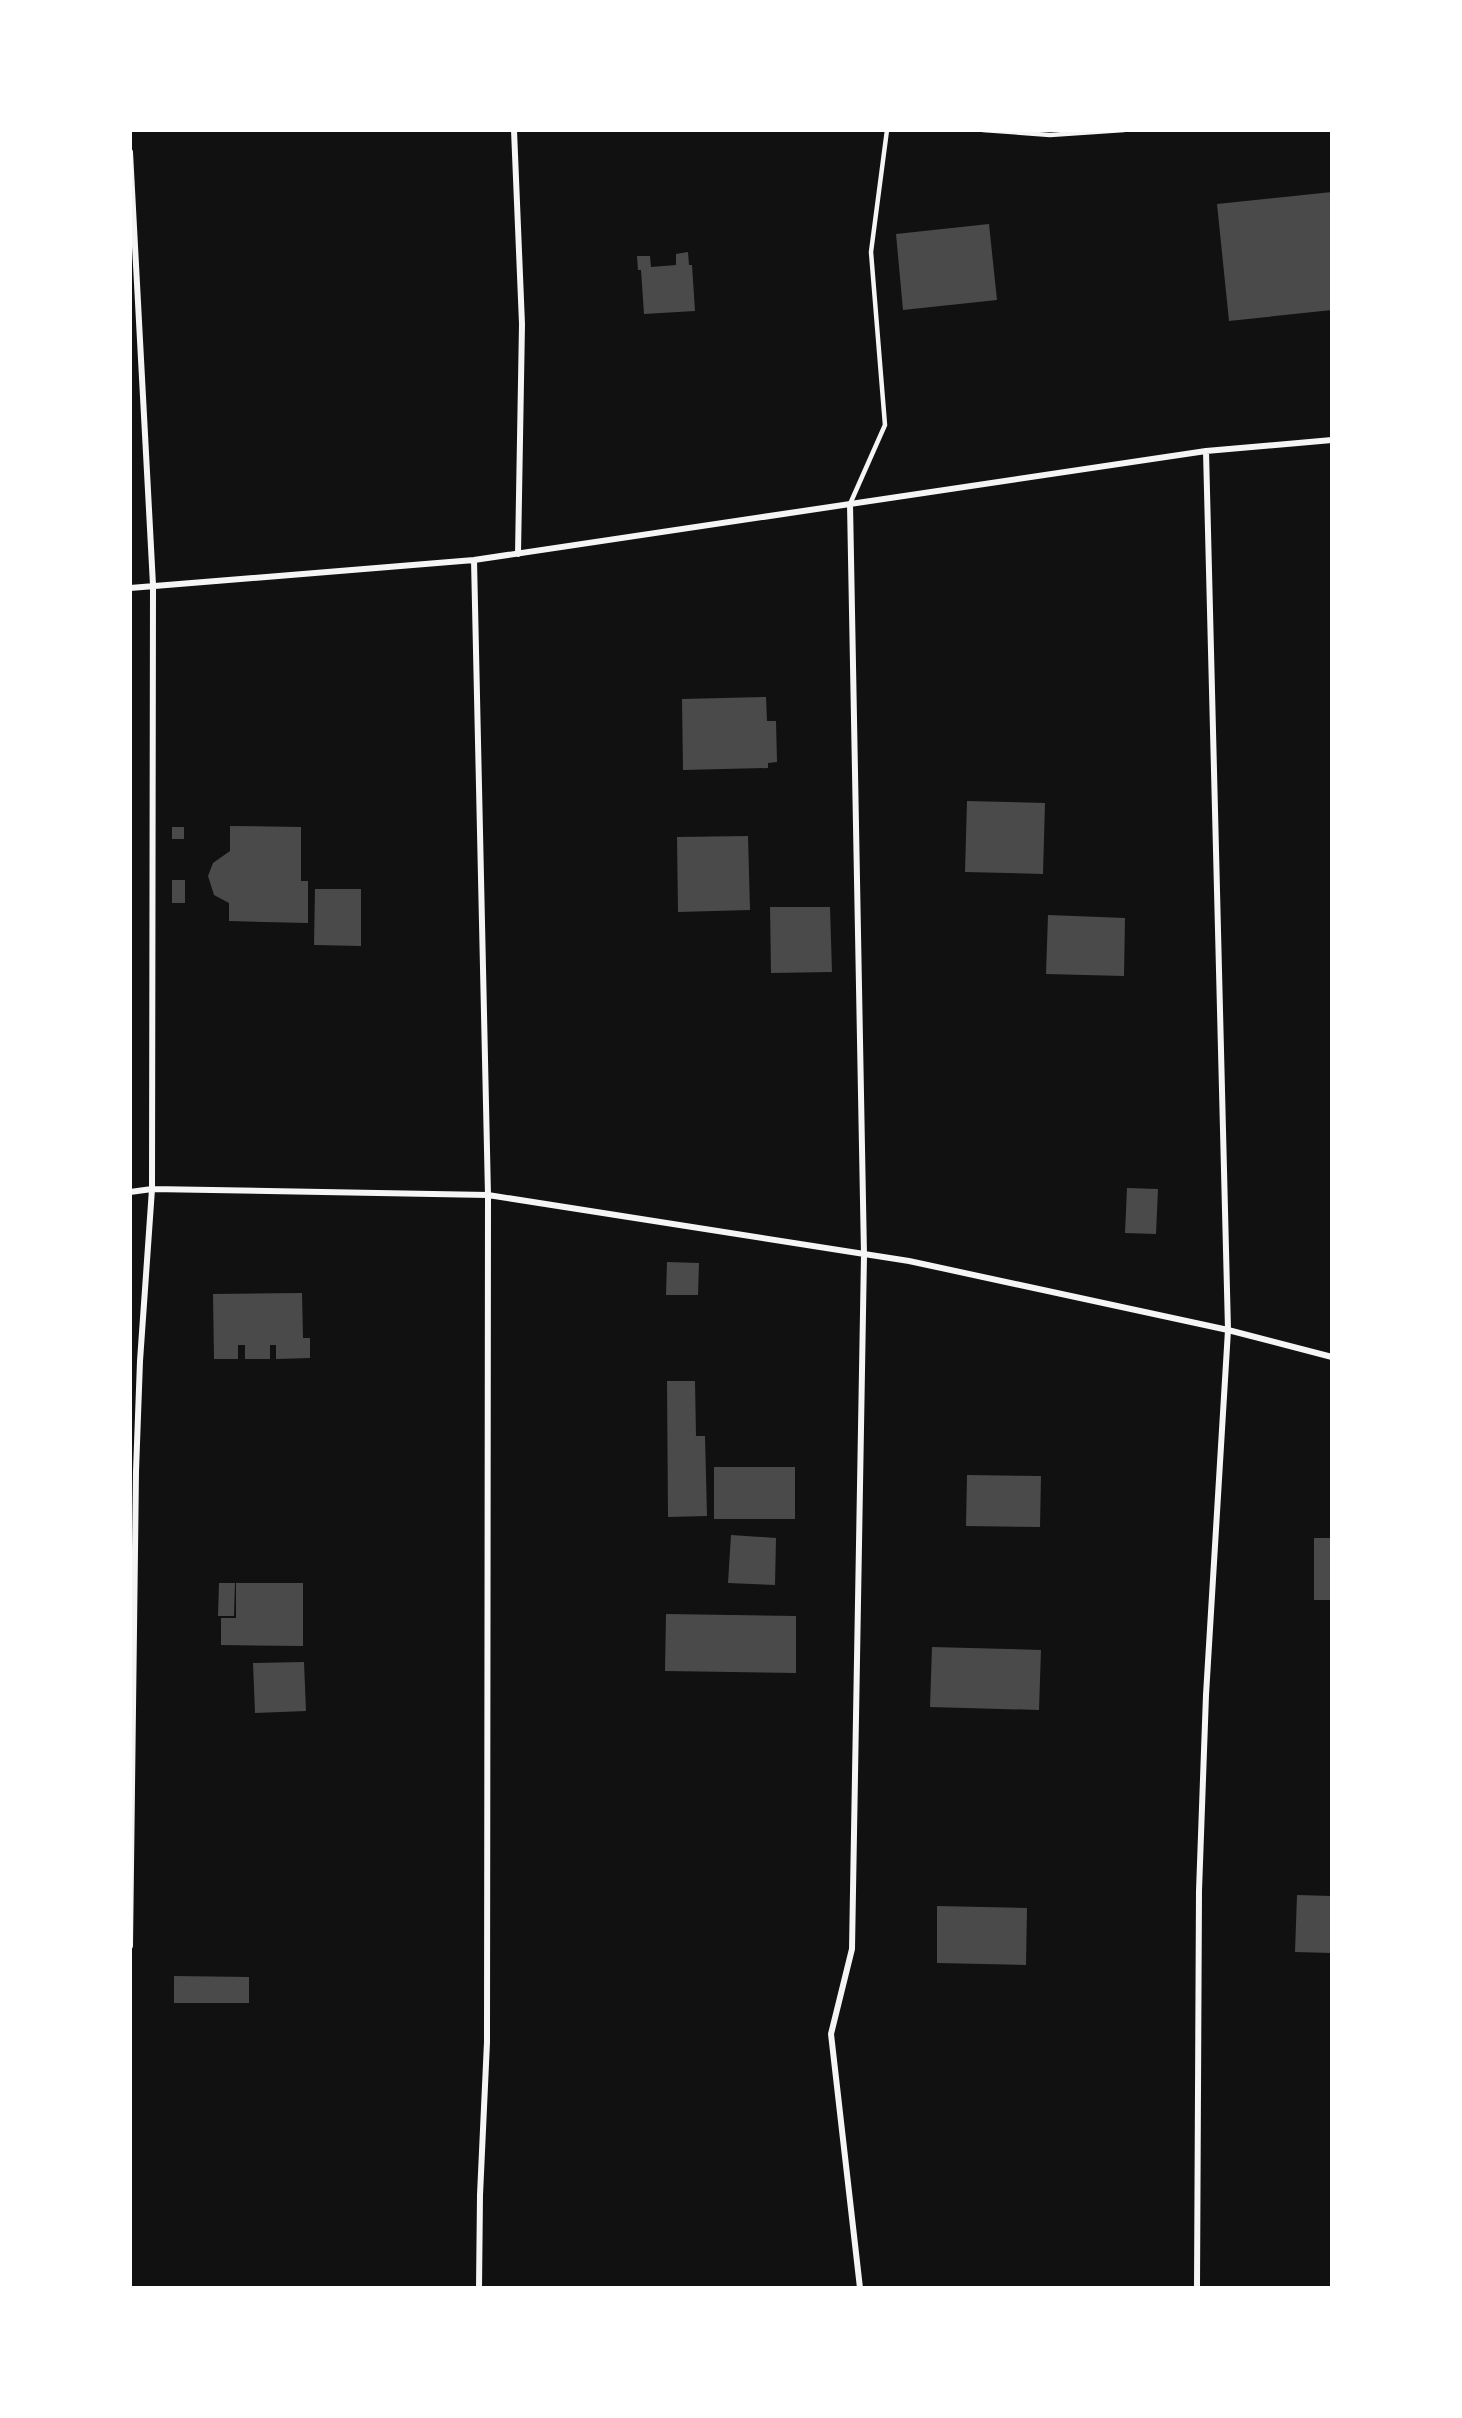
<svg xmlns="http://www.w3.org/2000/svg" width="1462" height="2418" viewBox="0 0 1462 2418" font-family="Georgia,serif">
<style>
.building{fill:#4a4a4a}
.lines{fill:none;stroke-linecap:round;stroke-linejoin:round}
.service{stroke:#f5f5f5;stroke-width:4.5}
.minor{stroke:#f5f5f5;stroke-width:6}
</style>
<rect width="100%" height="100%" fill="#111"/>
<path class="building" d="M1332 192V310L1229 321 1217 204Z
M989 224 997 300 903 310 896 234Z
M688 252 689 265H692L695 311 644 314 641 270H638L637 256H650L651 267 676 265V254Z
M766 697 767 721H776L777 762 768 763V768L683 770 682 699Z
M967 801 1045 803 1043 874 965 872Z
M230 826 301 827V881H308V923L229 921V903L214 895 208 876 213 863 230 851Z
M172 827H184V839H172Z
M748 836 750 910 678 912 677 837Z
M172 880H185V903H172Z
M315 889H361V946L314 945Z
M770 907H830L832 972 771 973Z
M1048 915 1125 918 1124 976 1046 974Z
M1127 1188 1158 1189 1156 1234 1125 1233Z
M667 1262 699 1263 698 1295H666Z
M302 1293 303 1338H310V1358L276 1359V1345H270V1359H245V1345H238V1359H214L213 1294Z
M667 1381H695L696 1436H705L707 1516 668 1517Z
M714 1467H795V1519H714Z
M967 1475 1041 1476 1040 1527 966 1526Z
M731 1535 776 1538 775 1585 728 1583Z
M1314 1538H1332V1600H1314Z
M219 1583H235L234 1616H218Z
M236 1583H303V1646L221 1645V1618H236Z
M666 1614 796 1616V1673L665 1671Z
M932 1647 1041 1650 1039 1710 930 1707Z
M304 1662 306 1711 255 1713 253 1663Z
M1297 1895 1332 1896V1953L1295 1952Z
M937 1906 1027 1908 1026 1965 937 1963Z
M174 1976 249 1977V2003H174Z"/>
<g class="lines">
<path class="service" d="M983 130 1050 135 1124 130
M850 504 885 425 871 252 887 130"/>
<path class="minor" d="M514 130 522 324 518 554
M130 152 153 585 152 1189 140 1361 136 1471 130 1946
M850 504 864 1255 852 1949 831 2034 860 2288
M474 560 488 1195 487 2042 480 2195 479 2288
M130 588 474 560 1206 451 1332 440
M130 1192 152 1189 488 1195 909 1261 1228 1330 1332 1357
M1197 2288 1199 1891 1206 1695 1228 1330 1206 451"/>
</g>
<rect width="1462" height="2418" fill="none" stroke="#ffffff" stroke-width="264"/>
</svg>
